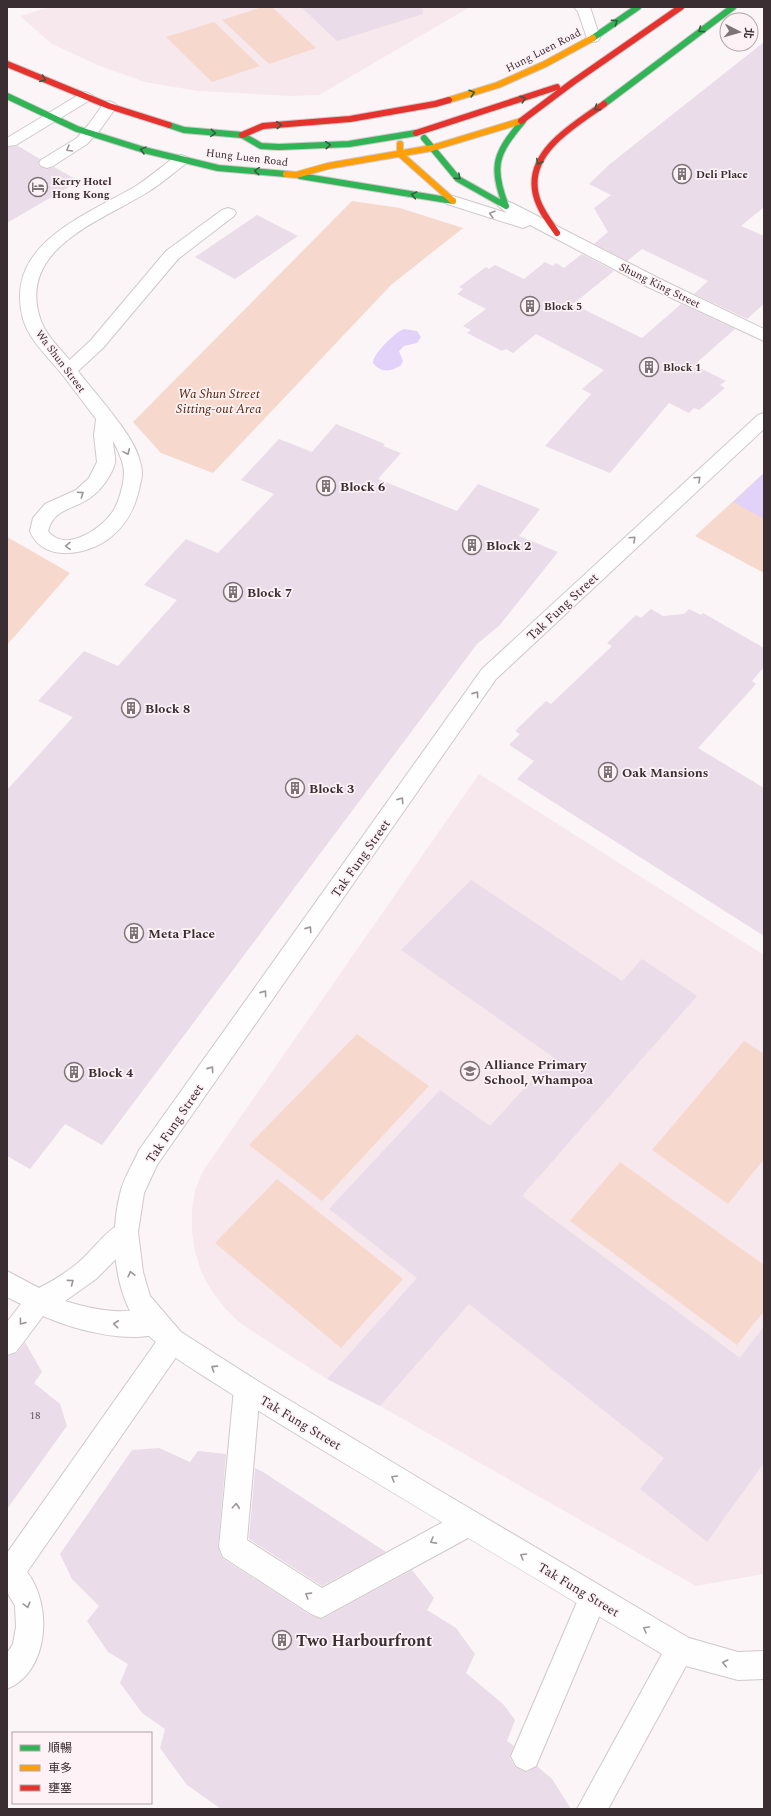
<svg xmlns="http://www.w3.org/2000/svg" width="771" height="1816" viewBox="0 0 771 1816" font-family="Spectral,'Noto Sans TC',serif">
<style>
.built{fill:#f7e8ed}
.green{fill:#f6d9cc}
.water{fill:#e2d2fa}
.building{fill:#eadce8}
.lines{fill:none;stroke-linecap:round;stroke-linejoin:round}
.lane-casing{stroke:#d0c8ca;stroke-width:2}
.street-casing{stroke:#d0c8ca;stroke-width:2}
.fast-casing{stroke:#d0c8ca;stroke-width:8}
.slow-casing{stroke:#d0c8ca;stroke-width:8}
.jam-casing{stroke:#d0c8ca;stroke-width:8}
.lane{fill:#fefefe;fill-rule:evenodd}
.street{fill:#fefefe;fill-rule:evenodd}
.fast{stroke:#30b455;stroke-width:6}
.slow{stroke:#ff9f0a;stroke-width:6}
.jam{stroke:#e5322d;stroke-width:6}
.oneway{stroke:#365d3e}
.oneway2{stroke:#9c9698}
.labels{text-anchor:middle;stroke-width:3.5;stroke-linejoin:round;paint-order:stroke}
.far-street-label{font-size:11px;fill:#3a2e32;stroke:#fef2f6}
.far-poi-label{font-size:11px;font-weight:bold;fill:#3a2e32;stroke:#fef2f6;text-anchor:start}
.number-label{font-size:11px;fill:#665a60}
.park-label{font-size:13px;font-style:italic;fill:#522405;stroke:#fef2f6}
.poi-label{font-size:13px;font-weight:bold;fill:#3a2e32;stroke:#fef2f6;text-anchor:start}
.street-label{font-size:13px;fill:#3a2e32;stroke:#fef2f6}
.near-poi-label{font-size:16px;font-weight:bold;fill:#3a2e32;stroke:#fef2f6;text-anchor:start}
</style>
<rect width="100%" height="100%" fill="#fbf5f7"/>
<path class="built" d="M50 7H470L319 95 291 96 198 91 145 82 100 66 52 44 20 16Z
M479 774 764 955V1574L696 1586 380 1406 327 1379 258 1335 239 1322 224 1307 211 1290 201 1271 195 1251 192 1231V1210L195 1190 203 1171Z"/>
<path class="green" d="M262 7H272L316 48 269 64 222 20Z
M214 22 260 66 212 82 166 37Z
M352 201 400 208 463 228 391 285 213 473 161 453 133 422Z
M764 473V573L695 536Z
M7 537 70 573 7 645Z
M357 1034 429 1086 322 1201 249 1145Z
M744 1041 764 1054V1159L728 1204 652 1150Z
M620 1162 764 1265V1311L737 1345 570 1221Z
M277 1179 403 1279 341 1348 215 1243Z"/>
<path class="water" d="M404 329 417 331 421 337 417 343 404 346 399 351 403 361 401 365C392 372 380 373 373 363 373 354 395 332 404 329Z
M764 473V519L733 502Z"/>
<path class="building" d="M301 7H422L423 14 337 41Z
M764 42V207L741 226 764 236V304L747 319 694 294 708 281 642 249 627 261 594 244 608 232 594 208 611 195 589 184 610 164Z
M18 146 40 159 38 164 41 167 47 169 54 167 79 181 7 223V147Z
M257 215 298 236 235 279 195 257Z
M582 254 614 271 573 304 642 338 681 304 735 329 694 365 726 381 720 385 725 388 699 410 694 408 689 413 669 403 610 473 545 446 591 394 582 389 604 370 536 334 513 353 506 349 502 351 467 333 471 330 463 326 486 309 457 294 463 289 459 287 486 267 489 269 495 265 524 279 545 262 553 266 556 263 564 268Z
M336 424 385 444 383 446 401 453 378 479 457 511 478 484 540 509 519 536 558 552 499 626 477 644 102 1145 65 1124 30 1169 7 1156V790L73 717 38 701 84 651 118 666 177 600 144 585 186 539 218 553 274 494 241 480 279 439 312 452Z
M651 609 663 616 684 614 689 609 701 615 703 613 764 648V667L752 681 756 684 698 748 764 788V936L517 779 534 761 509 745 520 734 515 731 546 701 551 704 612 646 607 643 636 615 641 618Z
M471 880 622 981 642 959 697 996 522 1196 740 1358 764 1326V1463L707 1542 640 1489 664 1458 469 1304 380 1406 327 1379 417 1278 329 1209 440 1090 490 1126 553 1057 401 950Z
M25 1342 42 1372 34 1383 60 1404 67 1426 7 1509V1356L17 1353Z
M159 1448 190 1462 198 1451 226 1454 218 1547 222 1558 310 1615 322 1619 412 1570 434 1598 427 1610 456 1628 475 1654 466 1673 503 1704 515 1720 507 1741 514 1746 510 1757 515 1767 527 1772 537 1766 552 1779 571 1809H221L187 1785 160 1748 165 1729 142 1713 120 1683 128 1664 108 1652 87 1621 99 1606 72 1579 60 1554 132 1450Z
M255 1468 263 1472 386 1552 322 1586 249 1539Z"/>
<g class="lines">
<defs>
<path id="lane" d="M85 92 90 94 93 97 90 100 16 145 7 146V138L80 94Z
M109 101 114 103 117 106 100 130 87 144 53 166 47 168 41 166 39 163 41 160 77 138 89 124 104 103Z
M228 208 234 210 236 213 234 216 178 259 103 348 78 371C94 392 132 433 139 458 140 462 142 468 142 473 142 477 141 481 140 485 136 506 128 523 111 537 89 555 43 564 30 531L33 518 45 504 76 490 89 478 97 462 94 435 96 419 59 370 91 340 166 251 222 210ZM113 441C118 450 124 463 124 473 124 484 118 506 111 514 99 530 65 553 48 531 54 508 73 510 90 498 101 490 111 477 115 463 116 457 113 448 113 441Z
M126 1221 135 1224 138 1232 135 1240 96 1279 65 1301C81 1306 98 1310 114 1311 131 1312 149 1308 164 1314L168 1323 164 1332C130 1345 75 1330 43 1316L16 1352 7 1355V1322L21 1304 7 1297V1271L39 1288C53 1281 67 1272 79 1262 94 1249 107 1228 126 1221Z
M172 1329 181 1332 185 1341 181 1350 27 1572C53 1605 49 1672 7 1689V1653L13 1644 16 1627 15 1606 7 1592V1553L163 1332Z
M247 1376 256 1380 260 1389 247 1540 322 1588 467 1509 477 1513 481 1523 477 1533 321 1618 311 1614 223 1557 219 1547 234 1389 238 1380Z
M593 1584 603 1588 607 1598 536 1766 526 1771 516 1766 511 1756 583 1588Z"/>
<path id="street" d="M574 7H590L600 38 598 41 593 42 588 41 578 12Z
M181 155 187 157 189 160 187 163C173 173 161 184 148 192 101 221 15 249 41 321 48 340 66 353 77 370L74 374 68 376 62 374C49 358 29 340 23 319 3 244 85 216 136 186 150 177 162 166 175 157Z
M453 196 507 213 498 206 500 203 506 201 512 203 660 279 764 329V341L648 287 530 225 523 228 447 204 445 201 447 198Z
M764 413V429L496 679 157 1165 144 1193 138 1232 143 1272 150 1296 181 1332 256 1380 437 1489 689 1638 738 1652 764 1651V1679L738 1680 686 1666 608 1809H577L662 1654C543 1583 424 1512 306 1440 275 1421 244 1402 213 1382 182 1362 147 1343 129 1309 113 1276 111 1229 120 1194 123 1179 133 1164 139 1150L482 669 758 415Z"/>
<path id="fast" d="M593 38 638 7
M7 96 77 129 144 150 218 168 286 174
M604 104 733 7
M169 125 184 130 242 135 261 146 279 147 349 144 416 133
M424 138 458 179 506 206
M300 176 453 201
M506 206C490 166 496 153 523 121"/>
<path id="slow" d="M449 100 498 85 545 64 593 38
M400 144V154L453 201
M286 174 296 175 328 166 432 148 521 121"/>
<path id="jam" d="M7 64 109 106 169 125
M521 121 573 82 681 7
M416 133 557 87
M242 135 263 126 350 119 435 104 449 100
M557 233C548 220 537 206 535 190 529 150 576 124 604 104"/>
</defs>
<use href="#lane" class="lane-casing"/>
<use href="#street" class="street-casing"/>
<use href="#fast" class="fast-casing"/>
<use href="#slow" class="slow-casing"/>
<use href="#jam" class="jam-casing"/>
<use href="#lane" class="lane"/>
<use href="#street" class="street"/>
<use href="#fast" class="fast"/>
<use href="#slow" class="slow"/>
<use href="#jam" class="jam"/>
</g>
<defs><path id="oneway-chevron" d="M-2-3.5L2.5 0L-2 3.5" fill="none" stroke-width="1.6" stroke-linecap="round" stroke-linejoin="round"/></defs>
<g class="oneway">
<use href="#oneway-chevron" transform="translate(615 22) rotate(-34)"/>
<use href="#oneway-chevron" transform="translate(701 30) rotate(143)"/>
<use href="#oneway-chevron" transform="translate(43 79) rotate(22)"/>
<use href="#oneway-chevron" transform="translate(472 93) rotate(-17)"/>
<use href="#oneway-chevron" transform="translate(523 99) rotate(-19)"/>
<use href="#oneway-chevron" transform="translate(597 108) rotate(143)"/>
<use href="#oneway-chevron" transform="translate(279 125) rotate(-3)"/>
<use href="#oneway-chevron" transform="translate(213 133) rotate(5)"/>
<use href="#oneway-chevron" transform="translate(328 145) rotate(-4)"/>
<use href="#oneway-chevron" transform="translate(143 150) rotate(-165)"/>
<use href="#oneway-chevron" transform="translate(539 162) rotate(117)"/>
<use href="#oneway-chevron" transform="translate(257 171) rotate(-175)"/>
<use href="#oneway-chevron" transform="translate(458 177) rotate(42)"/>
<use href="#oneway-chevron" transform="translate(414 195) rotate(-170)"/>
</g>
<g class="oneway2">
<use href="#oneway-chevron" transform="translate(69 149) rotate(149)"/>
<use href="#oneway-chevron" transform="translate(492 214) rotate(-164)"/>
<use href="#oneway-chevron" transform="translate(127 452) rotate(66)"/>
<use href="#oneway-chevron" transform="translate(698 479) rotate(-43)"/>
<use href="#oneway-chevron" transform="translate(81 494) rotate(-34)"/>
<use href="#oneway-chevron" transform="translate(633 539) rotate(-43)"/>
<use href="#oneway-chevron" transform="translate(68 546) rotate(178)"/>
<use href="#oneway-chevron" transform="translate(476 694) rotate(-55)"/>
<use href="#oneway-chevron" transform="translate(401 800) rotate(-55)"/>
<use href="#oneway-chevron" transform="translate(309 929) rotate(-55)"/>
<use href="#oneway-chevron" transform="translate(264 993) rotate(-55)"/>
<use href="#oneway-chevron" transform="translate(211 1069) rotate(-55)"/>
<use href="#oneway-chevron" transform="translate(131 1274) rotate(-103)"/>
<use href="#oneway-chevron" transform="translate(71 1282) rotate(-36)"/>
<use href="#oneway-chevron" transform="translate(22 1322) rotate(127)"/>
<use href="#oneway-chevron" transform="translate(116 1324) rotate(-174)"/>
<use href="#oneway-chevron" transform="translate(214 1368) rotate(-147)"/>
<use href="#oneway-chevron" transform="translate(394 1478) rotate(-149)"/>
<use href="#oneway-chevron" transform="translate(236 1506) rotate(-85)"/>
<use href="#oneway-chevron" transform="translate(433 1541) rotate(151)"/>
<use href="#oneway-chevron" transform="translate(523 1556) rotate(-149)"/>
<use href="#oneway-chevron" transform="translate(308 1595) rotate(-148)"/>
<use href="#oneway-chevron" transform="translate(27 1605) rotate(75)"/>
<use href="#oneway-chevron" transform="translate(646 1629) rotate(-150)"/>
<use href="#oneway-chevron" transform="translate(725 1663) rotate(-167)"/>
</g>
<defs>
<symbol id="building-ring" viewBox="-11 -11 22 22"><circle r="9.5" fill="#fef2f6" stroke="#7e7477" stroke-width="1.5"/><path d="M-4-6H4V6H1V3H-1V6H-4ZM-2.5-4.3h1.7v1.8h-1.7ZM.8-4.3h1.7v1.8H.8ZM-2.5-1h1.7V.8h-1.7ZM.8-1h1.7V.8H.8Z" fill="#7e7477"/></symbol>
<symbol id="hotel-ring" viewBox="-11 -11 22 22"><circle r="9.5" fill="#fef2f6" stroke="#7e7477" stroke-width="1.5"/><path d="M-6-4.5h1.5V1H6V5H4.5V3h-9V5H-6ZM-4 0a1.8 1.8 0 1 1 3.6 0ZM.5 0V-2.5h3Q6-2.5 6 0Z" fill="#7e7477"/></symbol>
<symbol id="school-ring" viewBox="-11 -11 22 22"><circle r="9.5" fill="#fef2f6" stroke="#7e7477" stroke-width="1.5"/><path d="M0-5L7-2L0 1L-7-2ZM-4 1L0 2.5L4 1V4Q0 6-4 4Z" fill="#7e7477"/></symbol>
</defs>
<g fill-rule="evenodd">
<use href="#building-ring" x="671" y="163" width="22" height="22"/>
<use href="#hotel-ring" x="27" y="176" width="22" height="22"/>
<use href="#building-ring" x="519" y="295" width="22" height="22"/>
<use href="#building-ring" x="638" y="356" width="22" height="22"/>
<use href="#building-ring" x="315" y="475" width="22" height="22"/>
<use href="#building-ring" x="461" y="534" width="22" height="22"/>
<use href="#building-ring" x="222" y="581" width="22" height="22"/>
<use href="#building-ring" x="120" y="697" width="22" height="22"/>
<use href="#building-ring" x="597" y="761" width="22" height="22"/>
<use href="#building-ring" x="284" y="777" width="22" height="22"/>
<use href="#building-ring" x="123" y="922" width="22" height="22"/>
<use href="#school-ring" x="459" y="1060" width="22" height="22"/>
<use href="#building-ring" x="63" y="1061" width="22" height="22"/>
<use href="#building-ring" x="271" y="1629" width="22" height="22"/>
</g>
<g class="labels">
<g class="far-street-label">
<text transform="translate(543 50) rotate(-27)" y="4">Hung Luen Road</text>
<text transform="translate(247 157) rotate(7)" y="4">Hung Luen Road</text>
<text transform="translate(660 285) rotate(26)" y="4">Shung King Street</text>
<text transform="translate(61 361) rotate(53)" y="4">Wa Shun Street</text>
</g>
<g class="far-poi-label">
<text x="696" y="178">Deli Place</text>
<text x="52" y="185">Kerry Hotel<tspan x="52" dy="13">Hong Kong</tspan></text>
<text x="544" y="310">Block 5</text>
<text x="663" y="371">Block 1</text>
</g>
<g class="number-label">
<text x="35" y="1419">18</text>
</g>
<g class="park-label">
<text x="219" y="398">Wa Shun Street<tspan x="219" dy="15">Sitting-out Area</tspan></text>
</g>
<g class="poi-label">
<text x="340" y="491">Block 6</text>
<text x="486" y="550">Block 2</text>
<text x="247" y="597">Block 7</text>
<text x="145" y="713">Block 8</text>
<text x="622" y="777">Oak Mansions</text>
<text x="309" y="793">Block 3</text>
<text x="148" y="938">Meta Place</text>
<text x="484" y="1069">Alliance Primary<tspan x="484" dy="15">School, Whampoa</tspan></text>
<text x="88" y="1077">Block 4</text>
</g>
<g class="street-label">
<text transform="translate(562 606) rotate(-43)" y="5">Tak Fung Street</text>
<text transform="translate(360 858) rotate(-55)" y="5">Tak Fung Street</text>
<text transform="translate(174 1123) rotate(-56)" y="5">Tak Fung Street</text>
<text transform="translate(301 1422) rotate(31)" y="5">Tak Fung Street</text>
<text transform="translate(579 1589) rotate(31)" y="5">Tak Fung Street</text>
</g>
<g class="near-poi-label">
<text x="296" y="1646">Two Harbourfront</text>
</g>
</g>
<rect width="771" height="1816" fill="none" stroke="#3a2e32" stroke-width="16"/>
<rect x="12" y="1732" width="140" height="72" fill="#fef2f6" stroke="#b0a4a8"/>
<rect x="20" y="1745" width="20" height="6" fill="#30b455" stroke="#b0a4a8"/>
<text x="48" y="1752" font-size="12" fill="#3a2e32">順暢</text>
<rect x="20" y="1765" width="20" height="6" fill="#ff9f0a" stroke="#b0a4a8"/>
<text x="48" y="1772" font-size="12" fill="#3a2e32">車多</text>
<rect x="20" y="1785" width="20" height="6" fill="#e5322d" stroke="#b0a4a8"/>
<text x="48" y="1792" font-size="12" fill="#3a2e32">壅塞</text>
<g transform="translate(739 32) rotate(96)"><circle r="19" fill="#fef2f6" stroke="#b0a4a8"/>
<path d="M0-3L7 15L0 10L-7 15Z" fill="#7e7477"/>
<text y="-6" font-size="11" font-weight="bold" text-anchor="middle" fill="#3a2e32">北</text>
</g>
</svg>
